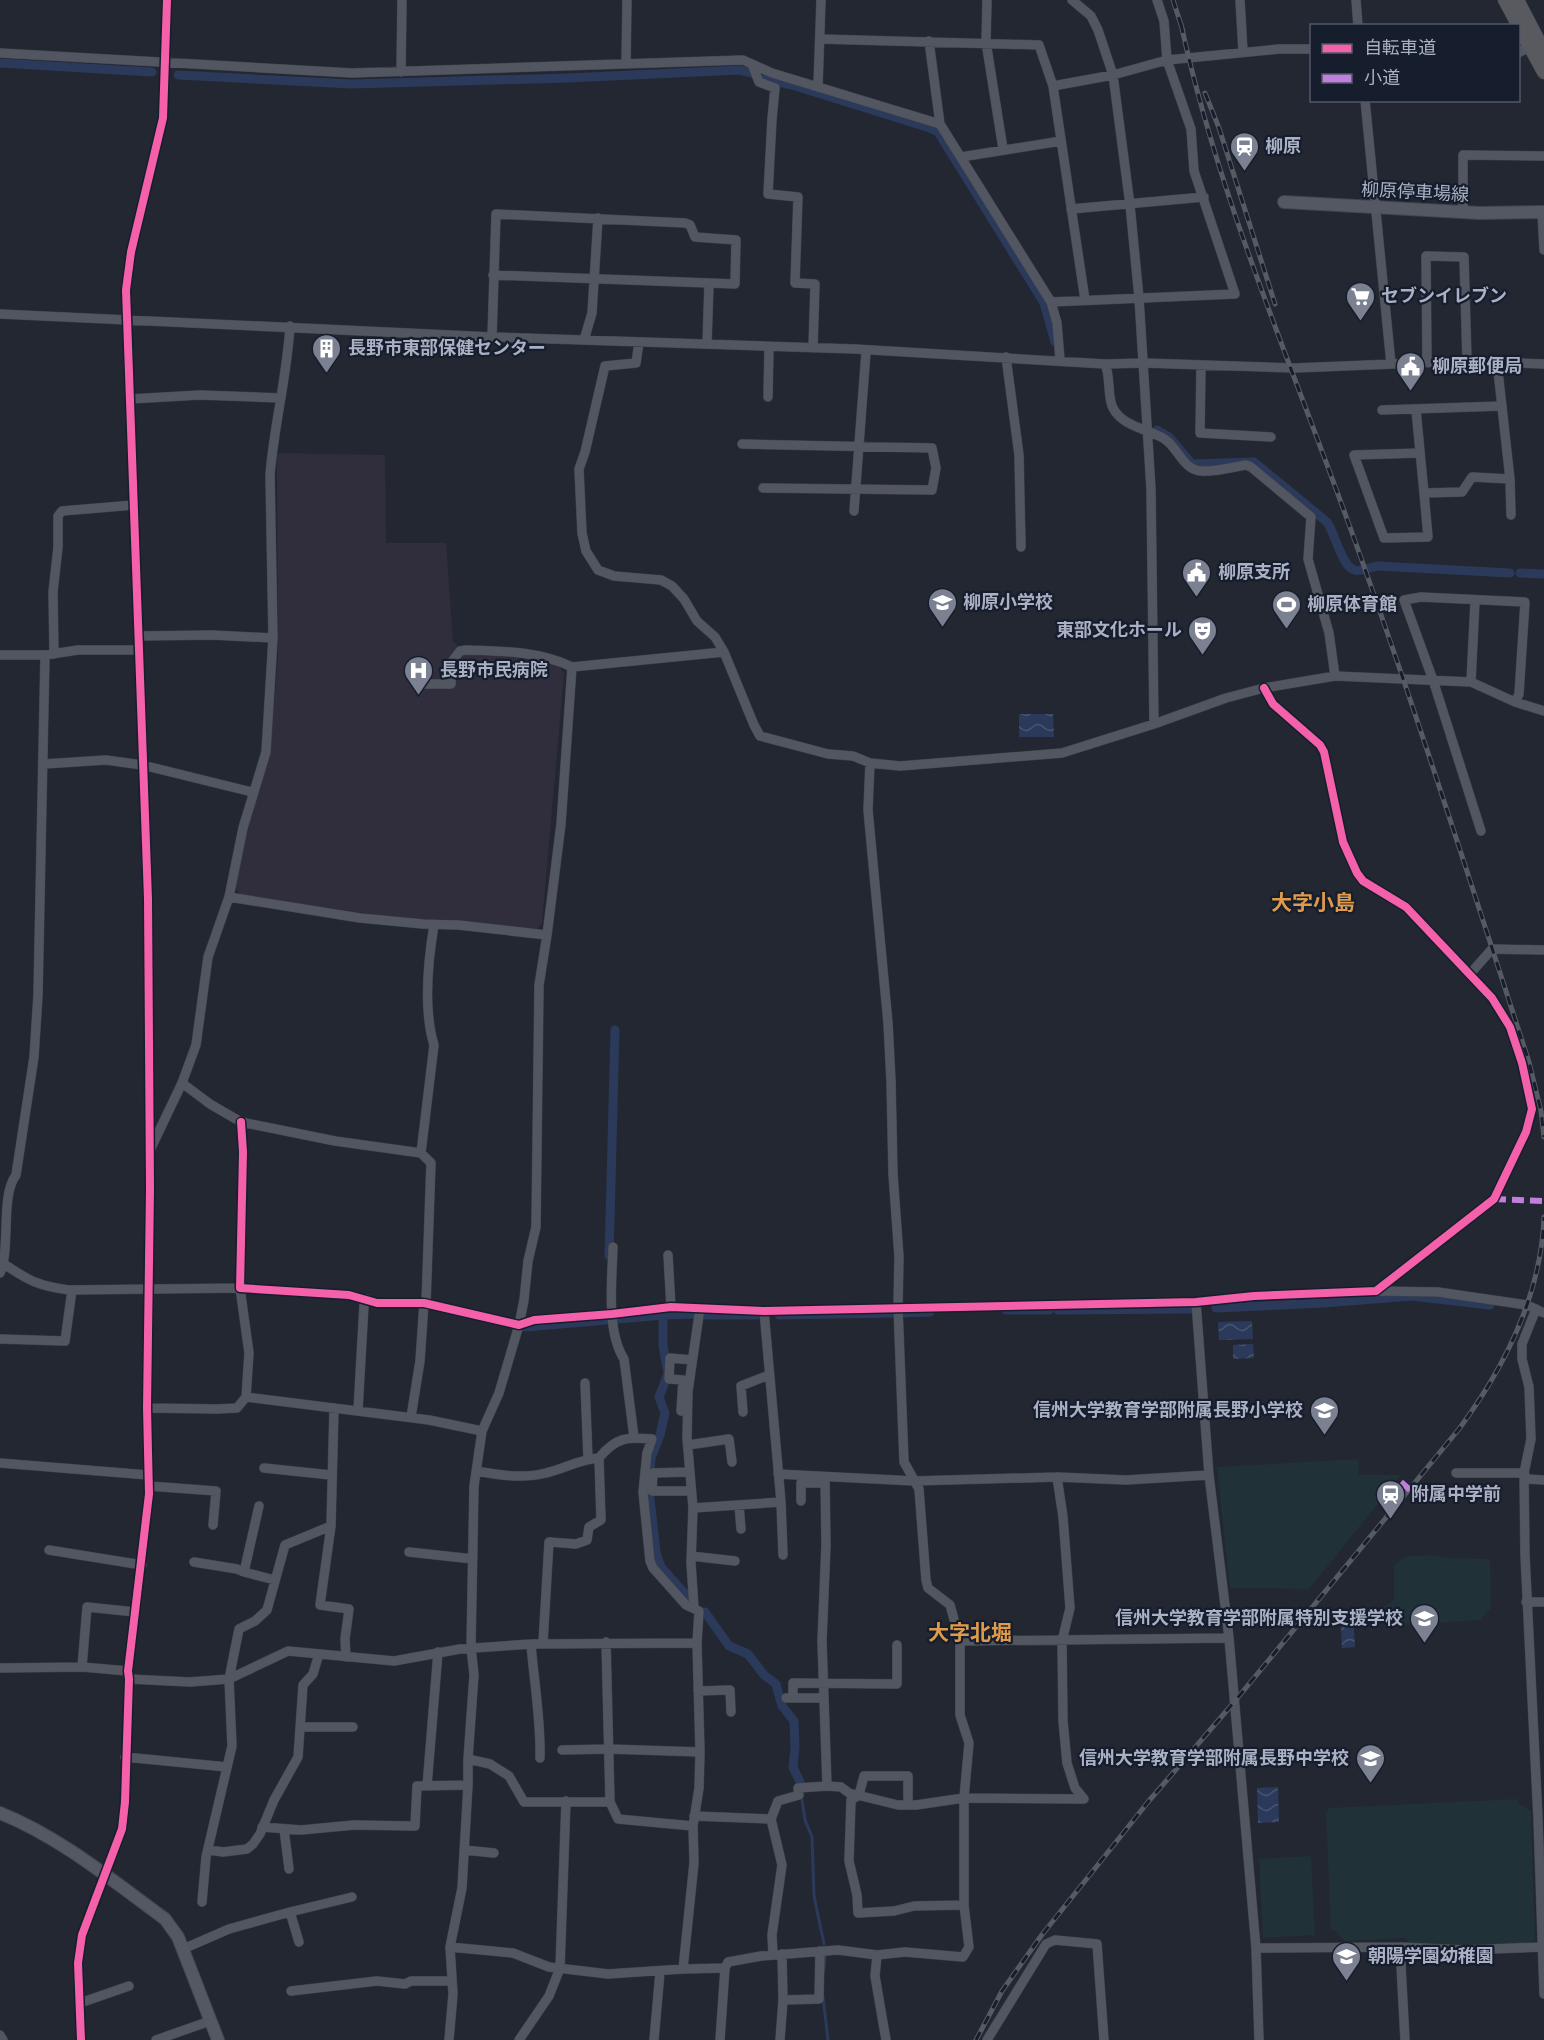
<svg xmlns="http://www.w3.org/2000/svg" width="1544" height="2040" viewBox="0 0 1544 2040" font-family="Cabin,'Noto Sans JP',sans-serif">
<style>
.medical{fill:#302e3d}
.green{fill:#203137}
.water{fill:url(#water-waves)}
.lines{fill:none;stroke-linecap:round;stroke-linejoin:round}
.stream{stroke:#2b3a5b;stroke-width:3}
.canal{stroke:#2b3a5b;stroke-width:9}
.minor-casing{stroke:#3f424a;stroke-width:10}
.major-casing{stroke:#40444e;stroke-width:14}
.highway-casing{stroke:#3f434e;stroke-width:15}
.minor{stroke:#525660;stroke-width:9}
.major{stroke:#545862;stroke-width:12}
.highway{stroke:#585a5f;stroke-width:14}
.rail-casing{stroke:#565a63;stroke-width:5}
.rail{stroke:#161d2c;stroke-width:3;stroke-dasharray:9;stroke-linecap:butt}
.quiet{stroke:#c07fdc;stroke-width:6;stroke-dasharray:12 6;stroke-linecap:butt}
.cycleway-casing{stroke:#161d2c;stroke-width:11}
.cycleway{stroke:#f560ab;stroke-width:8}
.labels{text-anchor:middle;stroke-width:4.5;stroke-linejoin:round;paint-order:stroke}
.poi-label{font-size:18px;font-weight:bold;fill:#aab1c5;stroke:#161d2c;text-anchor:start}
.street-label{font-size:18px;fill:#aab1c5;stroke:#161d2c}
.quarter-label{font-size:21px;font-weight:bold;fill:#de9b4c;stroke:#161d2c}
</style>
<defs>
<pattern id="water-waves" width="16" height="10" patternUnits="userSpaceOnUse" patternTransform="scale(1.5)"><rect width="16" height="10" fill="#2b3a5b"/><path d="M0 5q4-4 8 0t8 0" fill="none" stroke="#475471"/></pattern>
</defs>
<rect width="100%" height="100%" fill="#232731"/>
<path class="medical" d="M279 453 385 455 386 543H446L453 641 465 654 541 659 558 665 564 674 542 923 537 929 443 919H406L240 895 235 887 255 797 266 768 273 718 278 656 277 455Z"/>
<path class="green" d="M1358 1459 1359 1475H1401L1309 1589 1230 1588 1217 1467Z
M1436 1555 1444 1558 1490 1559 1491 1608 1480 1620 1387 1626 1384 1622 1383 1607 1394 1600V1565L1408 1556Z
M1517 1799 1518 1803 1531 1811 1535 1939 1531 1943 1464 1946 1410 1943 1405 1938 1345 1941 1334 1930H1331L1326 1813 1329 1808Z
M1311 1856 1315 1935 1263 1938 1259 1859Z"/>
<path class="water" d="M1019 714H1053L1054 737H1019Z
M1252 1321 1253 1339 1219 1340 1218 1322Z
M1253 1344 1254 1358 1233 1359V1345Z
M1353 1612 1355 1647 1342 1648 1340 1613Z
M1278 1787 1279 1822 1258 1823 1257 1788Z"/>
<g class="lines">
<path class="stream" d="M802 1800 805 1820 812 1837 814 1896 824 1944
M824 1970 825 1956
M823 1997 828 2040"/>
<path class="canal" d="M0 63 152 72
M178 75 352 84 568 78 740 70 751 73
M763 79 792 85 930 128 938 132 1044 303 1055 342
M1157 430 1169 437 1192 464 1254 462 1327 522C1335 533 1342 568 1355 570 1362 572 1370 567 1378 566L1510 573
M1520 573 1544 574
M609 1256 615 1030
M1216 1308 1324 1303 1412 1296 1490 1305
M1006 1310H1049
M1058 1310 1193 1309
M901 1313 930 1312
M663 1315V1346L668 1374 659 1397 665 1413 660 1435 651 1458 649 1490 656 1553 661 1567 689 1598
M704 1315H757
M779 1315 894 1313
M617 1319 663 1315 694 1314
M525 1327 607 1320
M705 1612 729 1646 748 1654 764 1675 776 1684 782 1706 794 1721 795 1747 793 1767 800 1782"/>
<defs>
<path id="minor" d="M987 0 986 42 1003 149
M1072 0 1091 16 1098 30 1113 75 1130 205 1139 298 1151 489 1154 724
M1240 0 1243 52
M1356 0 1358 26
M820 39 1039 45 1053 86 1085 300
M929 41 940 124
M0 53 352 73 743 60 772 73 940 124 1051 302 1057 323 1060 360
M1518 53 1530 47
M626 64 627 0
M752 64 759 82 775 88 772 119 768 194 798 197 795 283 815 284 813 348
M401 72 402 0
M818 86 821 0
M1053 86 1113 75 1167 60 1279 49H1312
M1365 100 1391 364
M961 157 1061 141
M1071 209 1204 197
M1463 212V155L1544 156
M1542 212 1544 250
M493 275 709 283
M1051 302 1235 294 1194 171 1191 129 1167 60 1164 21 1157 0
M0 314 492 337 855 349 1105 364 1144 363 1295 368 1467 361 1544 364
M492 337 496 214 685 223 690 225 695 237 736 240 735 284 709 283 707 344
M584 340 592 313 598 218
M639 342 636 363 605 366 585 452 579 469 582 533 586 551 598 570 614 576 661 580 672 586 684 599 697 621 715 637 724 652 754 725 760 736 828 754 853 756 870 763 900 766 1062 753 1154 724 1226 698 1264 688 1335 676 1471 682 1515 702 1544 711
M1006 357 1019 455 1021 547
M1427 362 1426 256 1464 257 1467 361
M1105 364C1111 377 1107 397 1113 408 1122 426 1147 429 1163 438 1176 445 1182 466 1196 470 1207 474 1233 467 1246 465L1251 467 1311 517 1308 559 1329 633 1335 676
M1201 365 1200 433 1271 437
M768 397 769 347
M130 399 200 395 281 398
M1382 410 1502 406
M1416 410 1424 493 1462 492 1472 477 1510 479 1497 362
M742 444 932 448 936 468 932 490 763 488
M1420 453 1354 455 1384 538 1428 537 1424 493
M1510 479 1511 515
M854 511 866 352
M138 636 212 635 273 638
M54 654 53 592 58 547V516L62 511 134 505
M0 655H45L78 650H138
M572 667 724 652
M1471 682 1475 601
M44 764 106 760 142 765 252 792
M1481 831 1433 680 1404 600 1421 597 1525 602 1519 694 1515 702
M229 897 360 918 423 924 458 925 547 935 561 824 572 667C539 651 501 651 466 650L460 651 451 663V684H418
M1470 974 1492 949 1544 950
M182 1083 210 1104 241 1122 335 1141 421 1153 431 1163 426 1303
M241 1122 243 1152 240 1288 349 1295 377 1303H424L519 1325 534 1320 612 1314 671 1307 764 1311 1196 1302 1254 1296 1376 1291 1494 1199 1526 1132 1532 1109 1522 1063 1510 1027 1492 998 1406 907 1363 881 1357 873 1343 842 1324 752 1320 745 1273 704 1264 688
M151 1148 182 1083 196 1045 208 957 229 897 243 828 266 752 273 638 270 475C274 425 287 377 290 326
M421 1153 434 1045C423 1009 428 961 434 925
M613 1247C612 1280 606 1331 624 1359L634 1437
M668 1255 671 1307
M4 1264C29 1281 39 1286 69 1290L240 1288 249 1353 246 1397
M0 1273C11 1248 0 1196 16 1175L34 1057 38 995 45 655
M1376 1291 1438 1292 1527 1305 1544 1313
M1196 1302 1209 1475 1229 1638 1256 1948 1259 2040
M1536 1309 1522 1344V1359L1529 1387 1531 1439 1524 1473 1525 1555 1538 1819 1544 1994
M0 1339 65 1341 72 1290
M585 1383 588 1459
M147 1408 217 1409 237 1408 246 1397 429 1420 482 1431
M334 1408 331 1526 320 1605 349 1609 345 1639 346 1657
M358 1410 364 1305 367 1299
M687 1411H681L683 1380 669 1379 670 1358 692 1360
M743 1412 741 1386 769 1375
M411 1417 420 1361 424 1303
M688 1445 729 1439 732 1462
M0 1463 148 1475
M264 1468 331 1475
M476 1471C499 1475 522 1479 546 1473 564 1469 580 1459 599 1458
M690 1472 653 1473 652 1491H691
M1456 1473H1524L1527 1479 1544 1480
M778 1474 914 1481 1057 1477 1126 1480 1209 1475
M825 1477 826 1545 822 1641 827 1786 841 1787 849 1793 898 1805H916L964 1798 1084 1799 1075 1788 1067 1763 1063 1721 1062 1641 1070 1608 1063 1517 1057 1477
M149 1486 216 1491 213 1525
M801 1501V1483H825
M781 1502 783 1555
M739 1505 741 1529
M259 1506 244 1572 275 1580
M693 1508 781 1502 764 1311
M49 1550 142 1565
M409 1552 473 1559
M691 1556 735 1561
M194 1562 237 1569 244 1572
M1526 1602H1544
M694 1608 691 1563 693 1508 687 1438 688 1391 700 1308
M960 1641 1229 1638
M606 1642 610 1802 618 1819 693 1826
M543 1643 549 1542 576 1544 587 1540 589 1527 601 1520 599 1458C616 1437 627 1437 652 1439L647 1453 643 1492 650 1561 653 1568 686 1605 699 1611 697 1643 700 1752 699 1788 693 1826 694 1863 683 1969
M531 1644C534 1682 541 1720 540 1758
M82 1667 87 1607 135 1612
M0 1668 82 1667 128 1671
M129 1679 190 1682 229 1679 288 1651 394 1661 460 1649 531 1644 697 1643
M698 1691 730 1690 731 1712
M786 1698H823
M793 1698V1683L897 1684V1645
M301 1727H353
M562 1750 609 1749 700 1752
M125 1757 227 1767
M468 1759 490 1764 509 1776 524 1802H610
M427 1786 438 1652
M908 1805V1776H864L859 1795 851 1800 849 1861 857 1895 858 1913 894 1911 914 1906 964 1905
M694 1816 771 1819 778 1801 799 1795 798 1788 827 1786
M771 1819 782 1865 772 1935 773 1955
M262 1827 301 1830 354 1825 415 1826 417 1786 468 1785
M284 1829 289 1869
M209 1850 223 1852 247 1849 253 1844 260 1834 274 1800 298 1757 303 1685 313 1674 319 1654
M464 1850 494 1853
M202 1902 206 1857 232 1746 229 1679 239 1629 255 1621 267 1610 285 1545 331 1526
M290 1912 352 1897
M450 1947 513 1953 549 1967 608 1974 683 1969 725 1968 728 1962 761 1956 838 1950 877 1955 905 1952 963 1957 969 1947 964 1905V1798L969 1743 960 1715V1641L950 1605 928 1588 926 1580 919 1489 904 1462 898 1307 899 1257 893 1174 891 1081 888 1023 868 810 870 763
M1400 1947 1405 2040
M1256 1948 1400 1947 1465 1950 1542 1947
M183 1949 229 1929 290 1912 299 1942
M782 1954 783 2000 819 1999 820 1951
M877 1955 875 1976 886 2040
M291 1991 377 1981 405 1984 411 1981H452
M80 2003 129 1986
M0 2035 3 2040
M81 2040 78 1963 82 1935 122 1829 125 1802 129 1679 128 1671 149 1494 147 1408 150 1189 148 899 126 290 131 252 163 118 167 0
M156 2040 210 2021
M449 2040 453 1994 450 1947 462 1888 468 1785V1759L474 1675 471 1647 474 1486 482 1431 499 1393 519 1325 524 1300 528 1261 536 1227 539 985 547 935
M519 2040 549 1996 560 1968 566 1801
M654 2040 660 1972
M720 2040 725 1968
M780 2040 783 2000
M987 2040 1046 1944 1055 1940 1097 1944 1104 2040"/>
<path id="major" d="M1284 202 1480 213 1544 212
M0 1813C60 1837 113 1881 165 1919L178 1937 218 2040"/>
<path id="highway" d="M1505 0 1544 72
M1517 0 1544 52"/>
</defs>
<use href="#minor" class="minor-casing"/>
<use href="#major" class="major-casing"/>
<use href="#highway" class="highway-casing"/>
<use href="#minor" class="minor"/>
<use href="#major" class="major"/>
<use href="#highway" class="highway"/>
<defs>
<path id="rail" d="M1173 0 1183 31
M1181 24C1218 195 1288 355 1347 519 1412 698 1470 881 1529 1062L1541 1111 1544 1137
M1205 93 1219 128 1275 304
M976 2040 1002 1991 1041 1936 1148 1802 1235 1701 1459 1429C1505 1367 1541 1295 1544 1217"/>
</defs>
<use href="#rail" class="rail-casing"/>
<use href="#rail" class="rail"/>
<path class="quiet" d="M1494 1199 1544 1201
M1401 1482 1417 1496"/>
<defs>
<path id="cycleway" d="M241 1122 243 1152 240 1288 349 1295 377 1303H424L519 1325 534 1320 612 1314 671 1307 764 1311 1196 1302 1254 1296 1376 1291 1494 1199 1526 1132 1532 1109 1522 1063 1510 1027 1492 998 1406 907 1363 881 1357 873 1343 842 1324 752 1320 745 1273 704 1264 688
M81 2040 78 1963 82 1935 122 1829 125 1802 129 1679 128 1671 149 1494 147 1408 150 1189 148 899 126 290 131 252 163 118 167 0"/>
</defs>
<use href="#cycleway" class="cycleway-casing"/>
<use href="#cycleway" class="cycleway"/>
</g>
<defs>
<symbol id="station-pin" viewBox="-11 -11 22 30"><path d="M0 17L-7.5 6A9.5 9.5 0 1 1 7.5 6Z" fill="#7b8191" stroke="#161d2c"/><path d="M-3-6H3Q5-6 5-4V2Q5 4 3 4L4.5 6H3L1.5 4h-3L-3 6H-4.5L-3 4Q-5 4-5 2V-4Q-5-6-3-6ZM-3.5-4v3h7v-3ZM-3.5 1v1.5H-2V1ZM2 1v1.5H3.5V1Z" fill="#fff"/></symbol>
<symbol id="supermarket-pin" viewBox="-11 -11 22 30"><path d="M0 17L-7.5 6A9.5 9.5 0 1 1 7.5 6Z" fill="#7b8191" stroke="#161d2c"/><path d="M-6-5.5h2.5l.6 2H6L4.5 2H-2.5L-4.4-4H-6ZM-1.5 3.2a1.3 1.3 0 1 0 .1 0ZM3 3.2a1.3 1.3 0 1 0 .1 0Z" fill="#fff"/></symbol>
<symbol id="building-pin" viewBox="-11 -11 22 30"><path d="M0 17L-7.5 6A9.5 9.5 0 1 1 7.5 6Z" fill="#7b8191" stroke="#161d2c"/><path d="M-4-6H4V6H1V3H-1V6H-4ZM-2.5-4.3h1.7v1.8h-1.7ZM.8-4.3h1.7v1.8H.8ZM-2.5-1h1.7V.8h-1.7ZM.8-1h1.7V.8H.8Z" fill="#fff"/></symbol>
<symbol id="civic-pin" viewBox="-11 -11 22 30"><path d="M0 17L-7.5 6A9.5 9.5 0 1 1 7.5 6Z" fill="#7b8191" stroke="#161d2c"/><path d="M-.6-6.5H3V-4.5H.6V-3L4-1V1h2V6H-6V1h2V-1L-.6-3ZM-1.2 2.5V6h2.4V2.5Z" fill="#fff"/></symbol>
<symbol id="school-pin" viewBox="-11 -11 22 30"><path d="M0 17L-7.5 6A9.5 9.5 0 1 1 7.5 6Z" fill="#7b8191" stroke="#161d2c"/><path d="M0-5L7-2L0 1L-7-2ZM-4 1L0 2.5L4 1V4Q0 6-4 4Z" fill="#fff"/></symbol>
<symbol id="stadium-pin" viewBox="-11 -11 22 30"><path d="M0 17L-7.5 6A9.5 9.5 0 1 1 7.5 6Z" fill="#7b8191" stroke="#161d2c"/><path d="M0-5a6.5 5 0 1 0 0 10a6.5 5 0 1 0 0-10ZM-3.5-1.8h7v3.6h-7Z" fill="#fff"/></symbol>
<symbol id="theatre-pin" viewBox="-11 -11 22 30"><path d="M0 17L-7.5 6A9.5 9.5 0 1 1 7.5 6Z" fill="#7b8191" stroke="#161d2c"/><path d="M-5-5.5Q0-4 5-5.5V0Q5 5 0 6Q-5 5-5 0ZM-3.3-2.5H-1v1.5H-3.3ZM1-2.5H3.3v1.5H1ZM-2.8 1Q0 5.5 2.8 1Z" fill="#fff"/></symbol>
<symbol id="hospital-pin" viewBox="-11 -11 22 30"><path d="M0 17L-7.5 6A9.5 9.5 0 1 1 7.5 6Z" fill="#7b8191" stroke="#161d2c"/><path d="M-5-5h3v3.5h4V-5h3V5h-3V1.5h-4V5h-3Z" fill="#fff"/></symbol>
</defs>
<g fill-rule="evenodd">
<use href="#station-pin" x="1228" y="130" width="33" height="45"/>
<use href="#supermarket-pin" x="1344" y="280" width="33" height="45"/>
<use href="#building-pin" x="310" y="332" width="33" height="45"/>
<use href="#civic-pin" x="1394" y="350" width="33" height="45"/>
<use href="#civic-pin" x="1180" y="556" width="33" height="45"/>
<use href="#school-pin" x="926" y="586" width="33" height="45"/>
<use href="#stadium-pin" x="1270" y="588" width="33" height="45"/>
<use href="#theatre-pin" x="1186" y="614" width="33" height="45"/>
<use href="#hospital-pin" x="402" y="654" width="33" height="45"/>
<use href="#school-pin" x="1308" y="1394" width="33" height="45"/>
<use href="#station-pin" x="1374" y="1478" width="33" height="45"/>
<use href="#school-pin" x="1408" y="1602" width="33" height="45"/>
<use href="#school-pin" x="1354" y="1742" width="33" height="45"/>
<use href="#school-pin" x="1330" y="1940" width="33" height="45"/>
</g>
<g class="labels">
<g class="poi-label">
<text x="1265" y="152">柳原</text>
<text x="1381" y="302">セブンイレブン</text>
<text x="348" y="354">長野市東部保健センター</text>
<text x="1432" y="372">柳原郵便局</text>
<text x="1218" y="578">柳原支所</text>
<text x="963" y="608">柳原小学校</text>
<text x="1307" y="610">柳原体育館</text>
<text x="1182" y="636" text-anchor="end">東部文化ホール</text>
<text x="440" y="676">長野市民病院</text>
<text x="1303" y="1416" text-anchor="end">信州大学教育学部附属長野小学校</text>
<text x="1411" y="1500">附属中学前</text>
<text x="1403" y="1624" text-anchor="end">信州大学教育学部附属特別支援学校</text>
<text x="1349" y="1764" text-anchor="end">信州大学教育学部附属長野中学校</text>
<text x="1368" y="1962">朝陽学園幼稚園</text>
</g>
<g class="street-label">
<text transform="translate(1415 192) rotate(3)" y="6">柳原停車場線</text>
</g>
<g class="quarter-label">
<text x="1313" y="910">大字小島</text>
<text x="970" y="1640">大字北堀</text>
</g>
</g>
<rect x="1310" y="24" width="210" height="78" fill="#161d2c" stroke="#515869" stroke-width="1.5"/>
<rect x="1322" y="44" width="30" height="9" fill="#f560ab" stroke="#515869" stroke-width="1.5"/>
<text x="1364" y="54" font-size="18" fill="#aab1c5">自転車道</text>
<rect x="1322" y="74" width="30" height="9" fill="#c07fdc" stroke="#515869" stroke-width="1.5"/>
<text x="1364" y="84" font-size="18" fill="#aab1c5">小道</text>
</svg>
